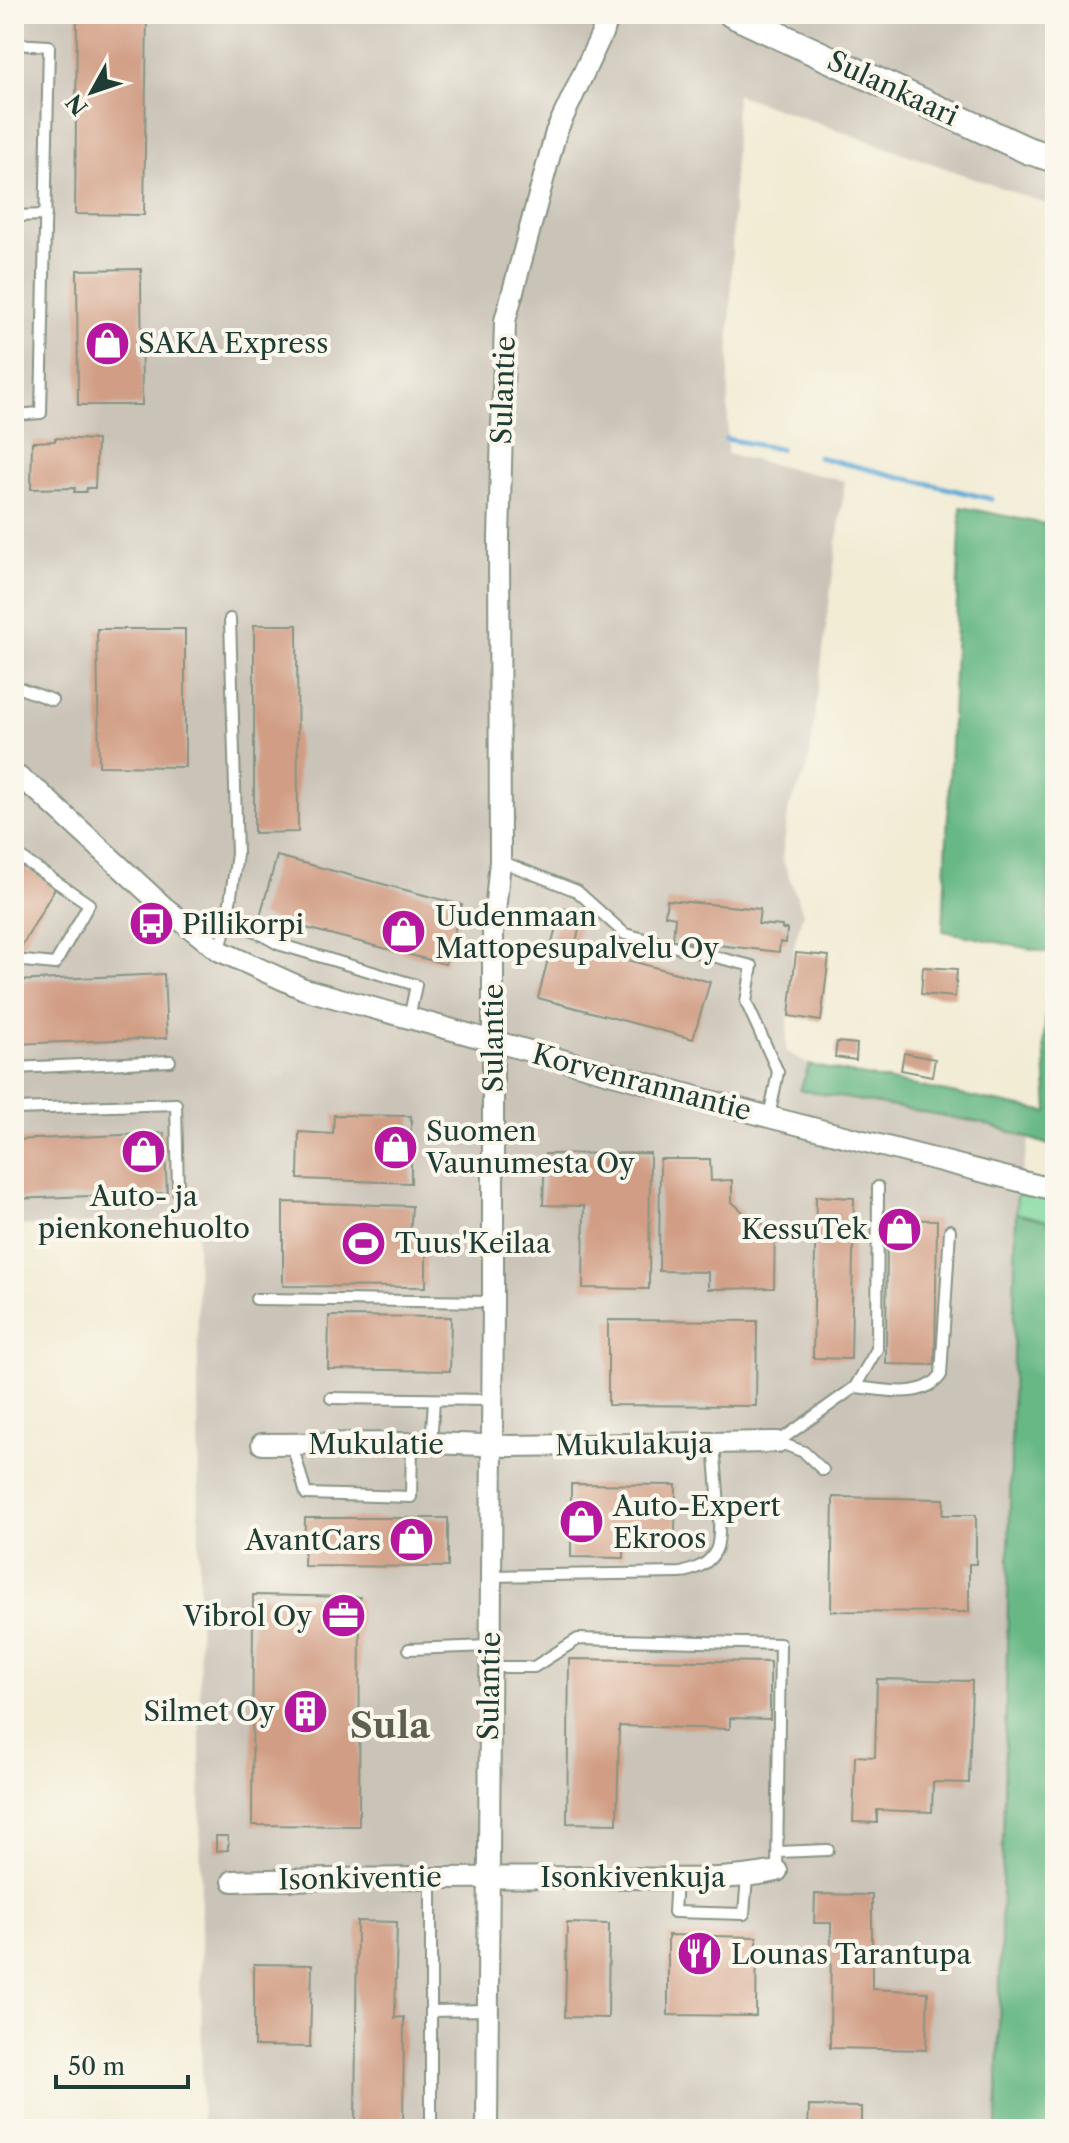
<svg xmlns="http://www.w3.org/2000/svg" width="1069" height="2143" viewBox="0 0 1069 2143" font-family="'Libre Caslon Text',serif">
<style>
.industrial{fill:#cac3b8}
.green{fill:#80d89e;stroke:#508a69;stroke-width:2}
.forest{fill:#68b885;stroke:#447a5c;stroke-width:2}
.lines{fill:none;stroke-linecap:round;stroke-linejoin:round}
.stream{stroke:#5fa8d6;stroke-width:5}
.building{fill:#d19e85}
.service-casing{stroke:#889484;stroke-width:14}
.minor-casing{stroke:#889484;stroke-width:24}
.tertiary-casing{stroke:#889484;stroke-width:30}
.service{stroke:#fff;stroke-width:10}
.minor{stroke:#fff;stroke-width:20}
.tertiary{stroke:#fff;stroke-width:26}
.labels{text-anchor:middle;stroke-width:8;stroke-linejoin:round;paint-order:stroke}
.street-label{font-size:28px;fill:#1f3d34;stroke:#fbf7ec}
.poi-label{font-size:28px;fill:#1f3d34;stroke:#fbf7ec;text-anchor:start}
.district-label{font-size:36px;font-weight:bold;fill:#5d5f50;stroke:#fbf7ec}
</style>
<rect width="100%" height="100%" fill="#fbf7ec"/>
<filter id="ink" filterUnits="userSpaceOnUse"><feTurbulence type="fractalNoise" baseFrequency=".0125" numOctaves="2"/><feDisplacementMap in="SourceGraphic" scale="16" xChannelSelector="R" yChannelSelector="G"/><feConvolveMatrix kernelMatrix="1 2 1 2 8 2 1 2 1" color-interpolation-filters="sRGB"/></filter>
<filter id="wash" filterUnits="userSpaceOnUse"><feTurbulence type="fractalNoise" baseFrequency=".006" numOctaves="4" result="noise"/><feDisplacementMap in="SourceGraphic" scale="32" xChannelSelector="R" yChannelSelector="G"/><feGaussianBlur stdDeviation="1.8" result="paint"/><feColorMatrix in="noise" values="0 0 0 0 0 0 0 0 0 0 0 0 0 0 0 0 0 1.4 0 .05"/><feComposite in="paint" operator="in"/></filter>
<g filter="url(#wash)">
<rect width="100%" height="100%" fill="#f2ecd5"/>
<path class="industrial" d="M14 14H1055V207L736 94 727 454 845 481 808 769 789 807 782 858 803 913 794 946 786 1051 809 1065 800 1089 983 1123 1030 1137 1017 1194 997 2129H202L197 1220 14 1226Z
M1053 767 1055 768V942L1047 923Z"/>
<path class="green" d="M1017 1194 1055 1201V1223L1016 1213Z"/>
<path class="forest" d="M961 507 1055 526V736L1047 923 1055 942V1147L983 1123 800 1090 809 1065 1048 1112 1044 1041 1050 953 943 931Z
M1016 1213 1055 1223V2129H997Z"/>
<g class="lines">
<path class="stream" d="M726 439 780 449
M818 457 991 499"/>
</g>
<g id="blocks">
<path class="building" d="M77 14H147L144 215 75 214Z
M141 269 142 405H78L77 270Z
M55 438 97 440 95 488H87L86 492H74L75 488 31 489 32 442 55 441Z
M254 625H297L298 832 254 833Z
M97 629H185V767L99 766Z
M277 856 462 905 445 964 260 916Z
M14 862 56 886 14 960Z
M667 900 760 909 758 924 782 926V929H787L786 943 780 942 779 952 673 940 675 917 665 915Z
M561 908 583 913 575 946 710 982 693 1039 538 998Z
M796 953 829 956 821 1021 789 1016Z
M923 967 957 969 955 997 921 994Z
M164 974 167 1038 14 1044V981Z
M837 1042 857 1044 856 1060 835 1057Z
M904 1053 935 1059 932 1076 901 1070Z
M334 1115 411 1116V1183L298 1179 299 1132 333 1134Z
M164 1133 167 1193 14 1199V1140Z
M650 1153 649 1289 583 1288 584 1206 543 1205 545 1154Z
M660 1159H710L711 1181 732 1180V1202L743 1212V1224H775L774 1288 708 1289V1272L659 1271Z
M816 1196 854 1198 851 1359 813 1358Z
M283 1202 412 1206 410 1238 426 1239V1287L283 1286Z
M887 1219 937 1220 935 1365 886 1364Z
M329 1316 451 1317 450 1371 328 1369Z
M608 1320 757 1321 756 1406 608 1405Z
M571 1484 676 1485 675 1533H624V1558L571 1557Z
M833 1497 944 1499 943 1515H976V1564H969V1612L831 1611Z
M305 1518H448V1567L304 1566Z
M253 1595 360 1597 359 1826 252 1825Z
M569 1659 770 1662V1719L730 1718V1729L619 1726 617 1824 567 1823Z
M877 1679 972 1681 969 1783 933 1782 932 1812 877 1810V1823L853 1822 855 1756 875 1757Z
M216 1836H228V1850L216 1851Z
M815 1894 872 1895V1989L928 1992 926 2050 830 2048 831 1923H814Z
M357 1921 397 1922 395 2018 404 2017 403 2129H355Z
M567 1923 609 1924 608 2018 565 2017Z
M668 1935 757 1937 756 2016 668 2015Z
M254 1964 312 1965 310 2047 254 2046Z
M809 2106 861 2107V2129H808Z"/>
</g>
</g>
<g filter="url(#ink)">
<use href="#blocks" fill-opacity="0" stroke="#889484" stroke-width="2"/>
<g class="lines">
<defs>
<path id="service" d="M14 44 49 46 41 413 14 415
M14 216 46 215
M14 686 52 700
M14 853 89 904 55 964 14 960
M500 861 577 891 625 934 752 966 746 1002 778 1072 769 1117
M228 916 237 854 230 619
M220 951 228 916 278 944 416 985 409 1019
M14 1068 170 1061
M14 1109 176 1104 178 1192
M256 1299 493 1302
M855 1387C883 1389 922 1401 941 1375L950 1230
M331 1398 491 1400
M778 1442 855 1387 877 1349 878 1187
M778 1442 804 1452 823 1470
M431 1443 434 1401
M292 1444 306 1494 411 1497 412 1444
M491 1576 681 1573C695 1569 709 1565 716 1550 724 1533 715 1465 714 1443
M409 1649 490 1646
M490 1667H534L578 1639 780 1644 777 1871
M778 1852 828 1850
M676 1879 674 1912 744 1914 747 1877
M431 2011 489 2010
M431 2129V1876"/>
<path id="minor" d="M14 774 39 792 165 908 220 951 304 989 769 1117 1055 1190
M262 1444 431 1443 510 1446 778 1442
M233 1881C349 1878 465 1878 582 1877 647 1877 713 1884 777 1871
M487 2129 493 1302V933L500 861 499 538 505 321 556 132 611 14"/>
<path id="tertiary" d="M732 14 1027 150 1055 159"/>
</defs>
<use href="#service" class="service-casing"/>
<use href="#minor" class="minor-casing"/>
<use href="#tertiary" class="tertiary-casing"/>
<use href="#service" class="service"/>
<use href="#minor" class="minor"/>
<use href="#tertiary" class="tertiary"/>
</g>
</g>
<defs>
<symbol id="shop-disc" viewBox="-11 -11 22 22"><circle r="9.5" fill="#b5179e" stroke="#fbf7ec"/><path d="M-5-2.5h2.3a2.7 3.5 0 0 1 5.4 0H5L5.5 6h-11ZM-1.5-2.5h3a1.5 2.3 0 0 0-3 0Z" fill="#fff"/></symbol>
<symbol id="bus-disc" viewBox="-11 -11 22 22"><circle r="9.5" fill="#b5179e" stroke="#fbf7ec"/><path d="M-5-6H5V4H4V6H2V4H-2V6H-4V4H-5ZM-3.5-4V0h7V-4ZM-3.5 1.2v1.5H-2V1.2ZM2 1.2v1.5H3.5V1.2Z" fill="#fff"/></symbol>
<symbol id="stadium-disc" viewBox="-11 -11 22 22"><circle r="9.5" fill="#b5179e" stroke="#fbf7ec"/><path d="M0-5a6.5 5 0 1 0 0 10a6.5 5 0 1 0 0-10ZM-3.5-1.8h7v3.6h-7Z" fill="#fff"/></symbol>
<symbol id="office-disc" viewBox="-11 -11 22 22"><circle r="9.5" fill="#b5179e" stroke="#fbf7ec"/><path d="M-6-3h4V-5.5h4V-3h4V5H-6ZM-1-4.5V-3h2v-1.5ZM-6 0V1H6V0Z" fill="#fff"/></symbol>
<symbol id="building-disc" viewBox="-11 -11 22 22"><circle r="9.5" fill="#b5179e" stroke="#fbf7ec"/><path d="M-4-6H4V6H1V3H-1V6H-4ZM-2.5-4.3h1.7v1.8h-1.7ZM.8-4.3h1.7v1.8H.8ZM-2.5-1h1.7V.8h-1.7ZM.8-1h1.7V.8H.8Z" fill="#fff"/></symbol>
<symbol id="restaurant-disc" viewBox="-11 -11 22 22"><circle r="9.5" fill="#b5179e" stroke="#fbf7ec"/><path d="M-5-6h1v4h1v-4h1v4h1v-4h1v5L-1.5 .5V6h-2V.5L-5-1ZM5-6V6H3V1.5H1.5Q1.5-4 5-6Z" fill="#fff"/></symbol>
</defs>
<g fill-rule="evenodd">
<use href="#shop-disc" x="82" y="318" width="51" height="51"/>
<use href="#bus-disc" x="126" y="898" width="51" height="51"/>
<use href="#shop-disc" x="378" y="906" width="51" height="51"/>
<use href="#shop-disc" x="370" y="1122" width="51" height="51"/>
<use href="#shop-disc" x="118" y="1126" width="51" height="51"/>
<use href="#shop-disc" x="874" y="1204" width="51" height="51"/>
<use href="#stadium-disc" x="338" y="1218" width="51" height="51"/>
<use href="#shop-disc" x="556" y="1496" width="51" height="51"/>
<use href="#shop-disc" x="386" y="1514" width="51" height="51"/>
<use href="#office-disc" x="318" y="1590" width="51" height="51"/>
<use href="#building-disc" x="280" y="1686" width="51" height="51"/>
<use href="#restaurant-disc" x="674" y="1928" width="51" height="51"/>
</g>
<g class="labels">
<g class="street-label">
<text transform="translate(893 88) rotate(25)" y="10">Sulankaari</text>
<text transform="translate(503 390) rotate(-88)" y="10">Sulantie</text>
<text transform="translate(493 1038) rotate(-90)" y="10">Sulantie</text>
<text transform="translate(642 1082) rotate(15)" y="10">Korvenrannantie</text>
<text x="376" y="1454">Mukulatie</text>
<text transform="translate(634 1444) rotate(-1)" y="10">Mukulakuja</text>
<text transform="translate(489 1686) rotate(-89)" y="10">Sulantie</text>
<text x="633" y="1887">Isonkivenkuja</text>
<text transform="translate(360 1878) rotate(-1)" y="10">Isonkiventie</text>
</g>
<g class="poi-label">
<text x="138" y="353">SAKA Express</text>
<text x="435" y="926">Uudenmaan<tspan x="435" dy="32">Mattopesupalvelu Oy</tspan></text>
<text x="182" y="934">Pillikorpi</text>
<text x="426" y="1141">Suomen<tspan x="426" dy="32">Vaunumesta Oy</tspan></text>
<text x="144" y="1206" text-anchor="middle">Auto- ja<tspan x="144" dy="32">pienkonehuolto</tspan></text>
<text x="868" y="1239" text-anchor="end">KessuTek</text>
<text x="395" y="1253">Tuus'Keilaa</text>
<text x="613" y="1516">Auto-Expert<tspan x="613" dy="32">Ekroos</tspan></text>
<text x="381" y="1550" text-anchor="end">AvantCars</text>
<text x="312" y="1626" text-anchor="end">Vibrol Oy</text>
<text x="275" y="1721" text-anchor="end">Silmet Oy</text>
<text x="731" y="1964">Lounas Tarantupa</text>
</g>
<g class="district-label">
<text x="390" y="1738">Sula</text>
</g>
</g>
<rect width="1069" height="2143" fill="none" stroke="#fbf7ec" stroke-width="48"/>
<g transform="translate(92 92) rotate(230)" stroke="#fbf7ec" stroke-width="6" paint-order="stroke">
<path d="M0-6L14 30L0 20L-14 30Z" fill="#1f3d34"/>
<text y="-12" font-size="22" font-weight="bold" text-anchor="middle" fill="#1f3d34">N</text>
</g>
<path d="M56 2075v12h132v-12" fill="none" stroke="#1f3d34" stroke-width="4"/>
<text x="68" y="2075" font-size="24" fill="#1f3d34" stroke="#fbf7ec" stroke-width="6" paint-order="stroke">50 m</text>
</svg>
